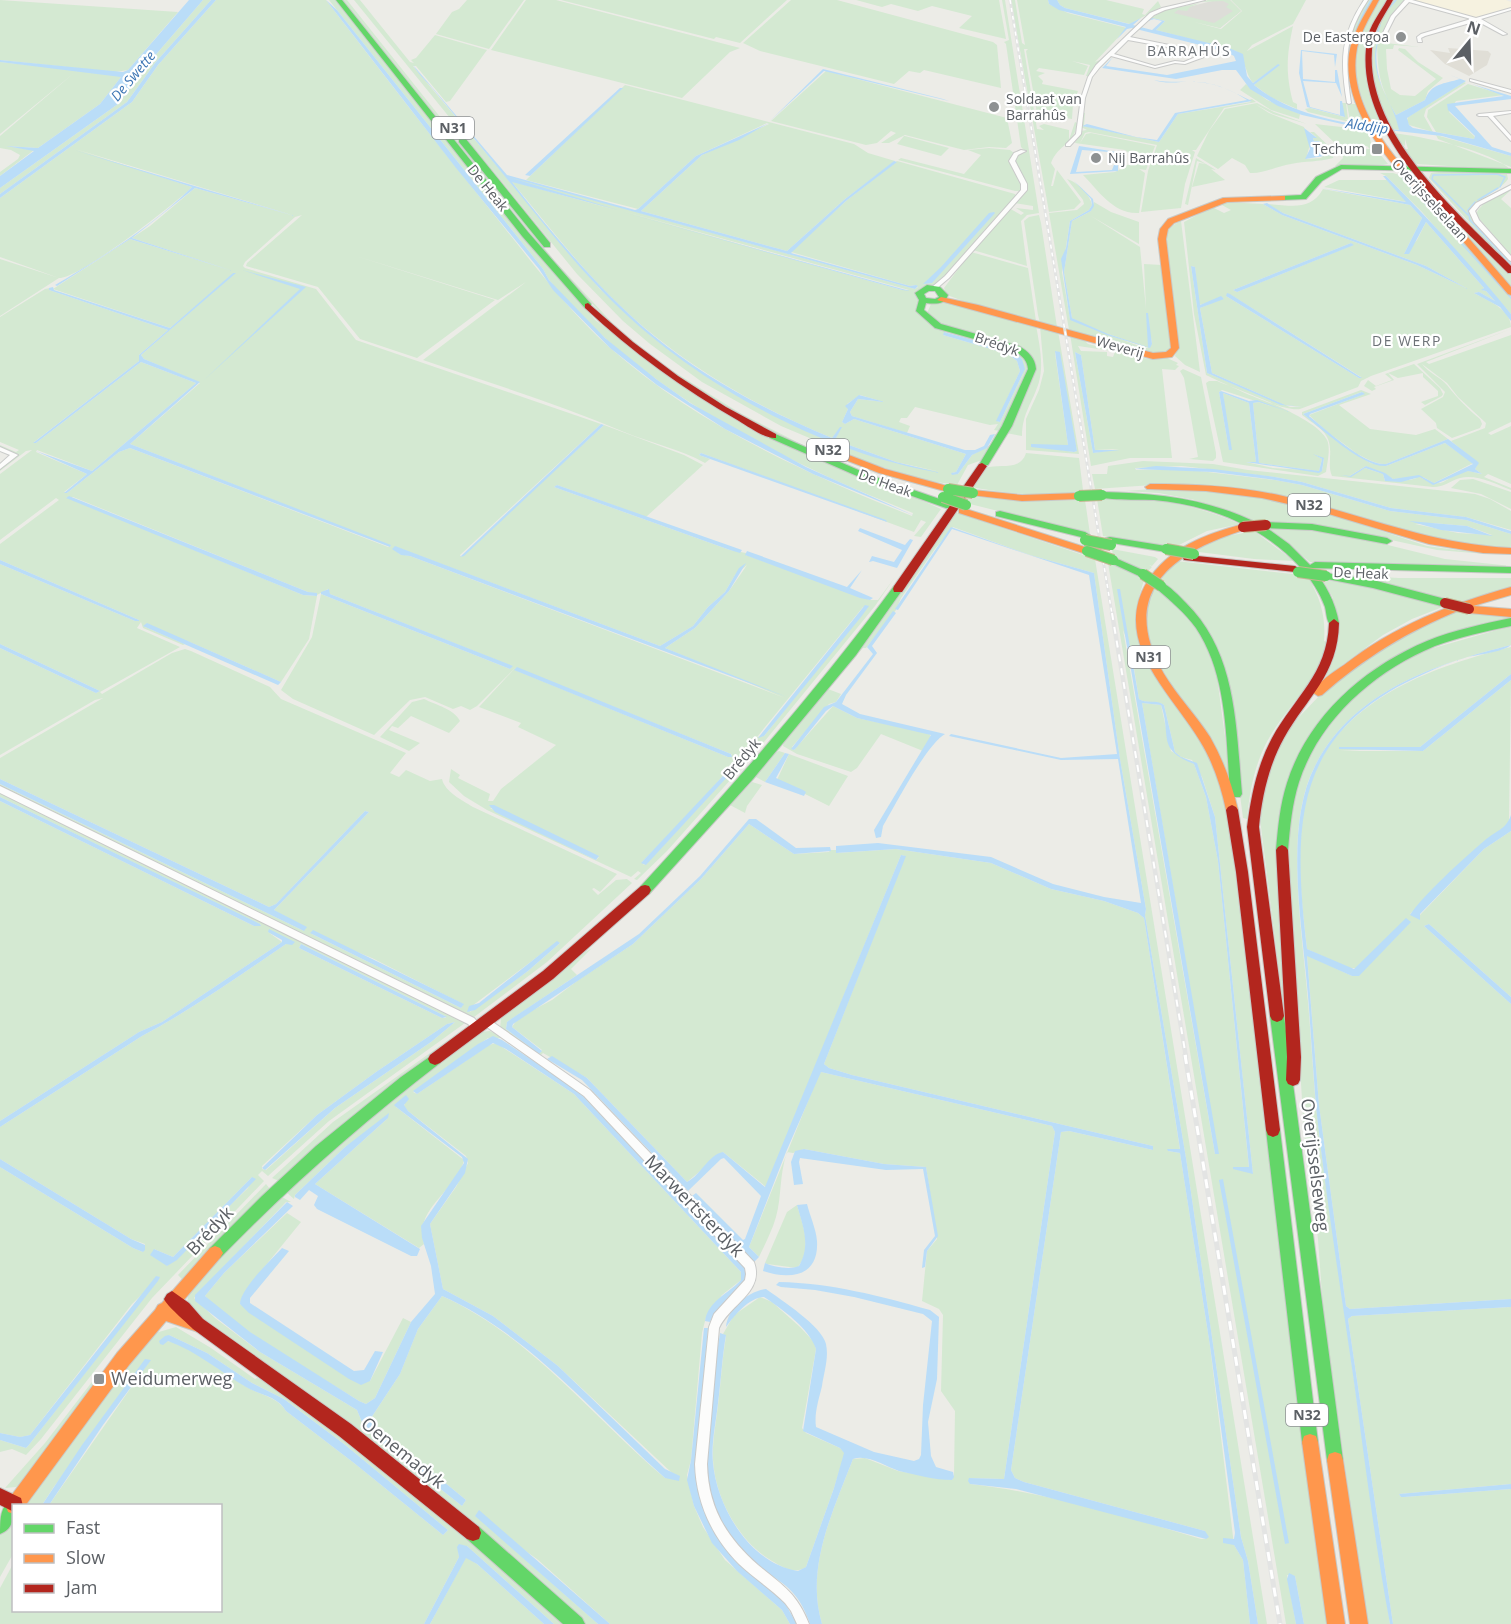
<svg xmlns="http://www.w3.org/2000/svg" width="1511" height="1624" viewBox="0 0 1511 1624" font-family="'Open Sans',sans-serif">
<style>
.commercial{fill:#f6f2e0}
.industrial{fill:#ddddd8}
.education{fill:#e0ded6}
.green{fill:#d4e9d2;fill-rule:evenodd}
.water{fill:#baddf8}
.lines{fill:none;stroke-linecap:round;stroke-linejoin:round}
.stream{stroke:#baddf8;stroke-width:1.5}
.street-casing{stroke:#c9cac9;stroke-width:2}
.fast-casing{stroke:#c8c9c7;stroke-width:2}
.slow-casing{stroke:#c8c9c7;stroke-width:2}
.jam-casing{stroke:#c8c9c7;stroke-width:2}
.street{fill:#fcfcfb;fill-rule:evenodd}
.fast{fill:#63d668;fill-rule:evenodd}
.slow{fill:#ff974d;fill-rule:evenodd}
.jam{fill:#b3261e;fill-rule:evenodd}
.rail-far2-casing{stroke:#e3e4e3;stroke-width:3}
.rail-far1-casing{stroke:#e3e4e3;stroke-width:4.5}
.rail-casing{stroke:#e3e4e3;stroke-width:5}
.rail-far2{stroke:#fff;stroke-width:1.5;stroke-dasharray:4;stroke-linecap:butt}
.rail-far1{stroke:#fff;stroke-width:2;stroke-dasharray:7;stroke-linecap:butt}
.rail{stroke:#fff;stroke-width:3;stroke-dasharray:9;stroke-linecap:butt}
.fast-bridge-casing{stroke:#c4b793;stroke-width:12;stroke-linecap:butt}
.jam-bridge-casing{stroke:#c4b793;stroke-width:12;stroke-linecap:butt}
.fast-bridge{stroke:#63d668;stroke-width:10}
.jam-bridge{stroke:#b3261e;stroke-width:10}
.poi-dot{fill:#8e9192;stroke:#fff;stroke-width:2}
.labels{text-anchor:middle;stroke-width:4.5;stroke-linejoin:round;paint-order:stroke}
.far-poi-label{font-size:14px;fill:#5c6065;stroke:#fff;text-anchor:end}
.far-neighbourhood-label{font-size:14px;letter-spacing:1.5px;fill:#6d7277;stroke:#fff}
.far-water-label{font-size:14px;font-style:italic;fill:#3e76b4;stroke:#fff}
.shield{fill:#fff;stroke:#8d9093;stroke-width:1.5}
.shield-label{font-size:14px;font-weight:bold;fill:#5c6065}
.far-street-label{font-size:14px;fill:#5c6065;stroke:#fff}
.street-label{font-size:15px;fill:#5c6065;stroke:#fff}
.near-street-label{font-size:18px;fill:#5c6065;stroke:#fff}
.near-poi-label{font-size:18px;fill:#5c6065;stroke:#fff;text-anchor:start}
</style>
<rect width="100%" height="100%" fill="#ecece7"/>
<path class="commercial" d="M1412 0H1506L1511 2V8L1473 18Z"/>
<path class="industrial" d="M1216 0H1230L1241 11 1220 28 1164 13Z"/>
<path class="education" d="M1448 48 1488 51 1491 54 1487 65 1469 76 1445 64 1430 50 1450 53Z"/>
<path class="green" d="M0 0 178 12 128 70 115 72 0 60Z
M203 0H211L155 63 127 102 0 194V188L118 104 146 66Z
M216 0H326C383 74 440 148 499 221 534 265 567 309 609 347 696 424 805 473 912 516L913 513C779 459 643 393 549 280L543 269 329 0H335L595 320 714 407 941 509 921 537 914 536 926 522 921 520 914 532 701 453 699 455 710 459 705 463C680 449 651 443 624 432 558 404 490 383 423 360L526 282 498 300 356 256 495 300 417 358 360 339 318 287 246 266 247 263 302 215 295 217 245 262 243 266 245 268 316 289 356 340 601 424 460 555 461 557 604 425 684 455 703 465 646 517 557 485 554 487 730 550 746 553V555L870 600H878L895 577 875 606 764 742 667 851 637 880 634 879 641 873 638 871 631 877 487 810 464 796 449 782 451 769 460 775 458 778 490 794 488 801H493L501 789 556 745 518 727 521 723 479 707 516 667 477 706 470 710 461 706 453 709 425 697 410 700 374 735 293 699 281 690 312 637 321 594 510 669 512 666 330 594 328 589 317 595 308 592 73 497H66L303 595 317 596 309 639 281 682 192 643 143 626 185 644 183 645 143 628 141 622 137 628 180 647 100 692 102 694 172 653 185 649 191 651 270 687 281 699 406 753 390 773 399 777 406 770 430 781 442 779C445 792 462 800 473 807L617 874 600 892 594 888 592 889 598 895 616 880 627 879 632 883 547 962 474 1017 458 1012 0 787V784L304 931 274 910 369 812 365 811 276 904 269 907 0 779V758L103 698 95 700 0 755V648L96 693 100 691 0 644V564L135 621 139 620 0 560V544L59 500 56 498 0 540V474L32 450 26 451 0 471V468L18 455 0 448V445L16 452 19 450 0 442V317L45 289 50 288 49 290 168 330 139 355V361L34 442 36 443 141 362 196 383 92 471 37 450 36 452 87 474 64 492 67 493 119 452 130 448 388 547 391 546 130 444 200 383 144 359 141 355 235 273 170 328 53 289 130 239 233 271 132 238 150 226 195 188 295 216 75 149 192 187C175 204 79 279 59 278L0 316V259L59 278 0 257V198L132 102 158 65ZM396 547 660 646 693 626 708 607 725 592 735 575 747 565 729 591 695 628 665 648 785 698 410 556 399 554ZM868 606 764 736 757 737 863 607ZM517 668 731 754 732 755 728 757 515 670ZM752 743 756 745 644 865 642 862 691 812ZM490 808H495L599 857 596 860ZM310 933 372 958 463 1004 461 1008ZM557 942 560 943 528 971 470 1012 472 1006Z
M342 0H347L554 260 616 327 663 365 740 413 815 451 896 485C804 448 709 409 633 343 579 296 538 242 493 187 443 125 392 62 342 0Z
M354 0H360L410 62 414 63 411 60 416 58 435 35 487 50 450 101 446 102 416 66H413L599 288 651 336 705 375 784 420 831 440 896 463 941 472 896 462 835 440 841 427 832 438C750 404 673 359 610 296 574 260 544 220 511 181L616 210 509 179 507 176 915 289 918 287 916 285 910 286 791 252 846 201 897 161 1015 194 1016 196 945 275 934 285 921 288 916 294 919 300V312L936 327 1014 350 1026 358 1028 369 1004 426 999 431 994 430 998 424 990 425 915 407 907 418H901L899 422 910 426 907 433 852 416 850 412 858 399 884 402 860 395 847 404 848 409 842 422 845 424 854 419 966 454 956 472H952L958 474 972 455 990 445 995 434 999 435 985 459 968 465 957 485 923 480 864 461 781 426 702 382 650 344 623 321 577 274ZM622 211 909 290H902ZM946 332 1017 354 1023 373 1000 422 997 421 1020 371 1017 361 1008 354 943 335Z
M467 0H524L489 49 436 34 452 12 459 9Z
M526 0H556L740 48 730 52 682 98 491 50Z
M561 0H787L740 43 716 37 714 39Z
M791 0H837L993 42 997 45 1001 88 924 70 920 73 909 71 894 84 760 51 743 43Z
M856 0H999L1006 39 959 28 972 16 932 6 918 11 891 4 882 7Z
M1002 0H1005L1039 213 1027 215 1021 221 1027 266 973 250 1009 208 1021 215 1024 213 1016 208 1033 210V206L1014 203 1027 188 1015 161 1019 155 1026 152 1021 147 1006 44 1004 42 1009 40Z
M1011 0H1015L1022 43 1025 45 1017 0H1048L1049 4 1068 13 1127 28 1095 62 1102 59 1089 76H1086L1090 65 1072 61 1088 66 1084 75 1039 68 1036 71 1045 73 1038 76 1043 81 1042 84 1078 91 1073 104 1072 119 1037 113 1026 51 1028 49H1024L1037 129 1044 130 1039 126 1044 124 1069 130V140L1075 122 1077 123C1075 145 1058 144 1051 163L1055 169 1051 186H1053L1057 170 1081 202 1074 209 1049 212Z
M1057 0H1106L1144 9 1142 14 1145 15 1158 1 1161 7 1130 24 1065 8 1060 5Z
M1208 0H1230L1241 11 1220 28 1194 22 1221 29 1242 11 1231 0H1306L1293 24 1252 45 1247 51 1293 26C1287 54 1285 72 1293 102L1297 104V109L1272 98 1254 85 1279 64 1253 83C1245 74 1246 59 1236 51L1156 30 1165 21 1152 18 1145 22 1164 10 1197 2 1171 9 1200 3 1190 7 1187 11 1178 10 1174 13 1214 23 1233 11 1226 7 1229 4 1223 1 1202 2Z
M1367 0H1373L1357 28 1351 52 1366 126 1308 112 1305 109 1310 108 1344 117 1342 103H1346L1348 119H1345L1350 121 1347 104H1355C1349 79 1344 53 1351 29 1354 19 1362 9 1367 0Z
M1378 0H1388C1356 43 1362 82 1384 128L1374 127C1350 73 1346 52 1378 0Z
M1393 0H1405L1388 20 1378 42 1420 47 1394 45 1393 49H1386L1387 69 1391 89 1400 95 1415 96 1436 79 1398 50 1399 48 1405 49 1418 62 1443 78 1428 91 1425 100 1396 115C1379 85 1378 73 1377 42 1371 86 1391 94 1400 130L1390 129C1376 101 1363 60 1376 29 1380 19 1387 9 1393 0Z
M0 62 119 75 121 77 100 104 38 148 6 146 34 150 0 176V172L18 159 20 155 11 150 0 148V136L74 73 0 134Z
M826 71 1007 118 1012 143 1006 148 989 147 964 150 905 135 889 143H881L896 133 891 131 877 143 866 145 771 121Z
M1464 82 1466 83 1426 109 1424 116 1433 132 1409 125 1407 121 1408 117Z
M1246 84 1267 100 1300 114 1299 119 1271 110 1240 90Z
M1468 84 1504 95 1456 101 1449 112 1475 137 1474 139 1436 132 1427 117 1428 110Z
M625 85 854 144 868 153 895 161 845 199 787 251 641 211 702 155 769 124 767 123 696 156 638 209 526 180Z
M1252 99 1256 102 1224 108 1196 150H1192L1195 152 1185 184 1181 208 1141 212 1148 171 1157 145 1089 132 1085 133 1080 143 1086 134 1091 133 1155 146 1146 170 1139 169 1145 173 1139 213C1114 215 1098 190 1083 175L1115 172 1121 169V165H1129L1130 154 1125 150 1075 143 1080 131 1087 130 1081 127 1082 112 1085 113 1084 126 1159 142 1178 114 1251 102 1249 100Z
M1257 103 1274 112 1307 124 1273 114 1255 104 1269 113 1304 127 1310 144 1306 159 1321 158 1329 150 1319 141H1314L1313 138 1316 137 1310 132H1314L1334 151 1333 158C1319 162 1305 161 1291 164 1277 166 1263 174 1250 173L1245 165 1232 158 1218 169 1197 156 1209 131 1225 109Z
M1315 124 1368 130 1371 143 1388 164 1379 166H1335L1343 158 1342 150 1370 149 1367 146 1339 147Z
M1393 133C1420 136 1491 150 1511 170L1417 164 1408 157 1405 149H1408L1405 139V146L1396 139Z
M1436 135 1511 156V167L1438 139Z
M904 136H905L949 148 941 156 897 144Z
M989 148 1010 150 1014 153 1010 164 1022 186 1021 191H1015L898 160 901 158 964 174 981 155 968 150Z
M1196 158 1216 170 1211 169 1225 180 1192 187 1199 163 1206 164 1197 161 1188 205 1185 204Z
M1439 172 1507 174 1508 179C1499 193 1473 198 1470 214L1473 221 1511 262V268L1429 178 1431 173Z
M1380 173H1393L1403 176 1511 294V314L1422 212 1386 176Z
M1411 173 1415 175 1511 274V288L1409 174Z
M1067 179C1077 182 1090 194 1092 205L1089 210 1070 221 1062 272 1070 319 1144 348H1147L1152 344 1151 337 1148 347H1145L1089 327 1072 318 1064 272 1072 221 1091 211 1094 202 1111 212 1139 222V244L1091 216 1140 247 1146 309 1144 264 1162 265 1172 348 1169 352 1154 355 1069 330 1049 213 1077 210 1084 204 1083 200Z
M1339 180H1387L1407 202 1324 187Z
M1323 189 1410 205 1422 218 1404 254 1417 240 1426 222 1484 288 1482 290 1486 291 1495 301 1479 292 1474 293C1488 301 1511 309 1511 327L1371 376 1361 381 1358 387 1300 409C1281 412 1226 384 1206 375L1194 314 1184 222 1212 207 1224 213 1231 210 1220 204 1225 202 1263 204 1282 215 1417 265 1468 289 1426 266 1283 213 1267 204C1290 205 1310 212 1323 189ZM1351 243 1353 245 1237 292 1233 290ZM1191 266 1195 267 1199 305 1224 298 1200 308 1212 373 1285 405 1302 407H1290L1207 373ZM1231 295 1361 377 1359 378 1226 296Z
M1511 190 1501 199 1511 208V255L1476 215C1479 203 1500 193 1511 190Z
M1039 215 1041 223 1057 327 1040 323 1038 315 1024 221 1029 217Z
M1181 221 1200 372 1185 365 1175 356 1178 347 1164 237 1168 228Z
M971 252 1028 268 1036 321 974 305 947 295 944 288Z
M942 302 971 308 1028 325H1036C1039 343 1044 363 1039 382 1033 402 1022 413 1022 436L1006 433 1035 369 1034 361 1024 350 1017 347 940 324 927 313 931 304Z
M1040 326 1058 331 1079 454 1026 450V419L1039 390 1044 371ZM1057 351 1077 451 1074 452 1031 445H1068L1055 353Z
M1511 329 1426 362 1429 364 1511 335V422L1488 433 1491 435 1511 426V484L1488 474 1484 477 1511 488V490C1495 484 1477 474 1460 478 1449 481 1445 487 1433 487L1332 476C1329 469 1330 464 1330 457 1332 432 1320 429 1302 415V412L1361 390 1371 394 1339 405 1370 429 1416 435 1435 429 1448 439 1386 464C1366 466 1323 429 1309 415L1364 394 1362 392 1303 414 1370 463 1386 466 1445 443 1473 463 1434 483 1423 477 1393 479 1366 466 1348 477 1365 468 1383 474 1385 481 1410 480 1420 477C1447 493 1445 473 1468 471 1473 471 1477 474 1482 474L1475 469 1478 463 1451 441 1485 428 1486 423 1458 397 1447 383 1422 364C1429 373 1440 377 1447 385 1457 398 1467 408 1480 419L1482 424 1480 428 1452 438 1437 428 1436 423 1421 409 1443 397 1445 392 1417 364Z
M1070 334 1082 338 1088 344 1100 347H1112L1147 356 1078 346 1081 351 1107 352V356L1113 357 1115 352 1148 359 1167 358 1178 363 1176 365 1179 366 1175 370 1162 369 1172 458H1130L1091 466ZM1075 352 1081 355 1095 450 1119 449 1093 453Z
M1414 364 1440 388 1443 394 1442 396 1425 405 1421 402 1438 396V391L1423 377V373L1398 378 1388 373 1394 380 1374 387 1376 389 1372 391 1364 386 1368 380 1376 386 1392 380 1385 374Z
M1183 369 1201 377 1216 453V458L1213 461 1189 459 1198 457 1184 378 1180 371Z
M1209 381H1217C1241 391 1317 417 1327 440 1331 448 1327 464 1326 472L1318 476 1223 462 1206 383ZM1222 390 1289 412 1259 402 1253 403 1259 463 1319 471 1322 459 1314 454 1324 459 1322 471 1273 468 1246 462H1256L1249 403 1223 393 1229 450 1219 392Z
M1026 453 1079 458 1083 490C1058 500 998 492 971 487L985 468C999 463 1020 472 1026 453Z
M1143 461 1213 464 1248 470 1475 494 1490 499 1511 511V530L1466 517 1391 508 1302 482 1275 477 1182 466 1135 468 1136 470 1183 469 1275 480 1302 485 1390 511 1466 520 1511 534V548L1459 547 1325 508 1167 484 1095 489 1092 474H1107L1108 466ZM1432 523 1467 526 1492 535 1458 533 1415 524Z
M1473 479 1511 492V509L1481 494 1451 488 1460 480Z
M1152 489H1185L1259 496 1342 518 1427 546 1486 554 1437 550 1350 531 1254 522 1195 500 1159 493 1125 491Z
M966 496 1021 501 1085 500 1090 534 970 504 962 501Z
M1114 498C1159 498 1199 506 1240 524L1207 531 1173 548 1103 536 1097 499Z
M955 512 1095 559 1267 1624H1258L1248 1561 1241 1537 1186 1158 1145 915 1146 909 1120 759 1094 573 1030 555 953 527 935 549 901 598 896 610 866 648H863L854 658 852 656Z
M1284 527 1351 536 1445 559 1511 566 1310 562 1269 529Z
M1254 531 1294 561 1254 559 1191 551 1222 537Z
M1112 549 1155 557 1158 559 1152 566 1149 565 1152 567 1146 573 1113 556Z
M1176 561 1301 575 1304 579H1309C1321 599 1326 619 1324 641L1329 643C1320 676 1292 702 1274 730 1256 757 1250 787 1247 819L1243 818 1223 663 1160 581Z
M1108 563 1118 566 1144 580 1139 597 1137 622 1215 766 1229 823 1328 1624H1304L1295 1576 1287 1575 1296 1624H1286ZM1123 630 1131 650 1139 699C1145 704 1157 700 1164 705L1175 752 1181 757 1192 760 1202 777 1215 817 1253 1174 1249 1168 1218 861 1206 797 1194 764 1171 751 1161 705 1142 703 1218 1154H1215Z
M1328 574 1399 578H1511V589L1455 603Z
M1323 580 1354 583 1355 585H1362L1445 606 1412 619 1383 635 1326 677 1333 598Z
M1153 586 1160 589 1202 635 1217 677 1232 789 1168 682 1150 647 1145 615Z
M1458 610 1511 616V620C1455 632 1404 647 1358 682L1285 793 1289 1052 1260 819 1268 771 1284 737 1299 717 1321 694 1399 634Z
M1511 626V645C1435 664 1353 691 1315 766 1283 827 1303 934 1308 1002 1311 1037 1313 1072 1316 1107 1323 1170 1333 1232 1342 1294 1357 1404 1373 1514 1390 1624H1367L1323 1309 1318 1239 1304 1132 1287 857 1293 795 1317 738 1364 686 1423 651Z
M1511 647V674L1420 747 1340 751H1423L1511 680 1509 820 1506 827 1410 914 1419 916 1484 849 1511 831V997L1429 924 1424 926 1511 1004V1299L1350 1309 1346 1306 1319 1105 1307 955 1352 976 1357 968H1348L1307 949C1303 911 1298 873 1300 835 1306 715 1410 672 1511 647Z
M828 689 841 694 836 702 829 704 792 747 794 750 833 706 857 718 929 733 931 737 923 751 881 734 857 768 851 772 797 754 783 746C783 739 820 700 828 689Z
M424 699C436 705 454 709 460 721L449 733 411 716 398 728 392 726 389 730 420 743 409 751 380 737 412 702Z
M779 751 785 753 765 782 756 777V773L772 754Z
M789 754 848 776 829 806 777 780Z
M752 782 762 785 747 806 745 813 730 805Z
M0 791 465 1023 329 1121 268 1176 262 1171 258 1175 264 1181 152 1298 41 1439 26 1455 12 1449 0 1452V1440L26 1448 28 1446 160 1277 132 1304 30 1435 20 1437 0 1433V1167L133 1248 143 1252 145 1244 131 1239 0 1159V1127L142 1036C193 1009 239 976 286 944H292L268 932 282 942 162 1022 139 1032 0 1121V801L254 926 261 925 0 797ZM301 944 445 1016 446 1018H442L299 948ZM455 1022 431 1042 335 1108 266 1170 262 1169V1166L317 1115 376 1072 447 1024ZM252 1177 248 1188 167 1266 154 1249 173 1257Z
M749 824 794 854 829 852 830 850H836L837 853 896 849 991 863 1051 889 1104 901 1138 913 1144 918 1180 1150 1168 1149V1151L1180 1153 1210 1346 1234 1545 1243 1560 1250 1624H822C805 1568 833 1511 853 1459L865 1458 898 1471 952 1480 954 1475 955 1411 941 1391 943 1315 939 1309 922 1301 927 1251 937 1239 926 1167 884 1164 804 1149 793 1153 787 1152C779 1176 782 1195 776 1217 772 1231 765 1244 759 1257L749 1247 819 1074 821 1072 1052 1126 1055 1132 1004 1479 970 1478V1484C1049 1493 1125 1516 1201 1539H1206L1205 1531 1024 1482 1015 1478 1011 1470 1061 1132 1069 1131 1153 1150V1146L852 1075 829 1068 824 1064 905 856 901 855 766 1187 723 1152 687 1182 587 1078 543 1053 539 1057 500 1029 501 1018 569 962 592 948 571 969 577 975 507 1022 506 1029 539 1054 542 1050 512 1027 518 1018 552 1000 577 981 633 944 701 879Z
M468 1026V1028L279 1181 272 1178 333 1122Z
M490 1031 504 1038H488L413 1092 417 1094 489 1045 496 1043 574 1094 741 1272V1280L722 1295 706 1317 702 1333 691 1460 687 1475 694 1506 703 1527 725 1560 782 1610 790 1624H610L537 1559 475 1515 598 1624H584L194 1313 187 1303 190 1285 280 1196 291 1202H286L194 1298 215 1318 260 1352 357 1410 364 1427 370 1433 462 1506 466 1500 371 1422V1418L400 1374 418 1329 442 1296C531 1336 592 1417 665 1478L672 1473 558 1366 493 1316 443 1289 430 1224 456 1187 468 1163 466 1156 408 1111 404 1106 405 1103 396 1107 464 1160C457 1191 413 1208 424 1244L419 1248 315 1184 388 1118 345 1147 295 1195 294 1199 286 1192 353 1127 480 1032Z
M266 1184 270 1189 183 1280 178 1275Z
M797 1205C803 1226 813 1249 797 1268L767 1264 765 1263 787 1212Z
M287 1213 301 1222 249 1286 240 1304 370 1381 403 1318 411 1322 375 1398 366 1404 359 1401C310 1370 246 1336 205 1296L224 1273Z
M760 1297 772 1302 800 1327 814 1342 816 1349 802 1428 806 1433 840 1448 845 1453 834 1488 806 1567C795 1575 782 1567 772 1561 739 1542 715 1498 713 1460 712 1442 716 1423 718 1405 721 1382 722 1359 726 1336L723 1334 734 1315Z
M1511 1307V1484L1399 1494 1401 1497H1404L1511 1489V1624H1393L1348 1319 1352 1316Z
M176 1327 211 1348 255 1379 257 1378 283 1390 412 1489 568 1624H554L467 1546 458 1549 459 1557 424 1624H0V1588L13 1564 14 1610H220V1506L49 1505 151 1359 53 1488 42 1505H19L152 1334ZM169 1335 207 1353 252 1383 284 1399 344 1444 448 1530 443 1535 354 1463 286 1411C278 1397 260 1395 247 1387 222 1373 196 1343 166 1341Z
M95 1378 100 1381 23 1482 16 1487 5 1488 45 1443Z
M13 1514V1554L0 1577V1535Z
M466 1557 477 1564 544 1624H430Z"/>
<path class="water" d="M189 0H203L146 66 118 104 0 188V176L34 151 6 146 38 148 100 104 121 77 0 62V60L123 72 128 70Z
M211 0H216L158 65 132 102 0 198V194L127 102 155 63Z
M326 0 337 10 543 269 549 280 605 338 656 379 690 403 806 467 915 516 813 474 725 429 657 385 610 348 553 290 539 269 456 168Z
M1048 0H1057L1060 5 1065 8 1129 24 1141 18 1133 25 1152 30 1162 21 1154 19 1148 21 1152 18 1165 21 1156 30 1229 48 1243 54 1247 76 1253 83 1278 64 1280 65 1254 85C1293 117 1351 125 1399 130 1393 99 1368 78 1377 42H1381H1378C1372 69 1383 93 1396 115L1425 100C1431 83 1444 84 1460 79L1450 75 1466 81 1407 118 1409 125 1413 128 1474 139 1475 136 1448 110 1447 104 1504 96 1472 84 1511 96V99L1455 106 1492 147 1511 153V156L1442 136 1351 126 1302 115 1278 106 1250 89 1236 70H1222L1176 79 1102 68 1113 57 1106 66 1167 75 1236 61 1234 56 1224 51 1132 28 1127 29 1117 39 1126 27 1059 10 1049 4Z
M1301 50 1337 54 1335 67 1334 55 1302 51 1303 79 1335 82V70H1337L1342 97 1336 83 1303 81 1310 107 1340 115V101H1342L1345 117 1307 107 1299 73Z
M413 65 507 175 635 210 638 209 696 156 769 123 739 140 702 155 641 211 787 251 845 199 894 161 897 162 846 201 791 253 910 286 916 285 918 286 915 289 508 177 618 210 512 182C554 236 601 292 654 336 708 380 769 412 832 438L840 427H842L835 440 896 462 941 473C825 454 699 386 615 304 571 261 533 210 494 163 474 138 453 114 433 89 427 82 418 74 413 65Z
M823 69 943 99 949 101 824 71 770 121Z
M1154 80C1169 83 1183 81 1198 82 1219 83 1234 93 1252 101L1178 114 1159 142 1082 126 1087 124 1136 137 1157 140 1175 113 1247 100C1232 90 1215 83 1197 82 1182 81 1167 85 1154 80Z
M620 88H623L530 176 525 175Z
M1304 128 1317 138H1313L1314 141H1319L1329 150 1330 155 1305 159 1310 149Z
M1079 146 1123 153 1082 150 1076 172 1112 170 1114 165H1118V171L1070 174Z
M74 150 295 216 195 188 132 238 233 271 130 239 57 286 55 285C101 258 153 226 192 187Z
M1383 176H1386C1430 220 1472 266 1511 314V321L1500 307 1474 293 1479 292 1495 301 1486 291 1481 290 1484 288 1426 222 1409 254H1404L1422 218 1410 205 1321 188 1406 202Z
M1074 181 1093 199 1094 206 1091 211 1072 221 1064 272 1072 318 1108 334 1148 347 1146 313H1148L1152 344 1150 348 1107 335 1070 320 1061 259 1066 248 1070 221 1089 210 1092 205 1091 199Z
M1267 203 1283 213 1426 266 1468 289 1417 265 1282 215 1263 204Z
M622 212 910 291 902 290Z
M994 212 995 213 932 283 923 284 941 267 989 213Z
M1351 243 1354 245 1237 292 1233 290Z
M1191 266 1195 267 1200 305 1221 296 1224 299 1200 308 1212 373 1285 405 1304 407 1281 405 1207 373Z
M242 270 306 287 204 380 300 289Z
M233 273H236L141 355 144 359 200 382 130 444 391 545 390 547 130 448 119 452 67 493H64L87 474 36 451 92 471 196 383 141 362 36 443H33L139 361V355L168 330 49 290V288L53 287 54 290 170 328Z
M1227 293 1230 294 1362 378H1359L1226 296Z
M944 332 1013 351 1022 359 1025 369 1000 422 996 421 1020 371 1017 361 1008 354 943 335Z
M1055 351 1060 352 1077 451 1074 452 1031 447V444L1068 445Z
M1075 352 1081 355 1095 450H1120L1093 453Z
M1221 391 1249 401 1257 400 1290 412 1259 402 1253 403 1259 463 1319 471 1322 459 1313 454 1324 458 1322 471 1319 473 1246 462H1256L1249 403 1223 393 1232 450H1229L1219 392Z
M1362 392 1365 394 1310 414 1309 416C1327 430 1364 466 1386 464L1448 439 1477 461 1479 463 1475 469 1482 474 1468 471 1433 485 1420 477 1401 482 1385 481 1383 474 1365 468 1351 477 1341 475 1350 476 1366 466 1385 473 1393 479 1419 475 1434 483 1473 464 1445 443 1386 466C1363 468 1321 428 1303 414Z
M859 395 885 402 858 399 850 412 852 416 965 450H975L984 446 990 435 995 434 987 448 972 455 958 474 952 475 951 473 956 472 966 454 854 419 845 424 842 422 848 409 845 406Z
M601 424 604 425 464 556 460 557Z
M701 453 886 520 887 522 699 455Z
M1156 466 1213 469 1275 477 1302 482 1391 508 1466 517 1511 531V534L1466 520 1390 511 1302 485 1275 480 1213 472 1134 469Z
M557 485 742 550 740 553 730 550 554 487Z
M69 496 308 592 317 593V596L303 595 66 498Z
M1409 521 1467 526 1493 536 1441 530Z
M951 527 1030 555 1094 573 1120 759 1146 909 1145 915 1186 1158 1241 1537 1248 1561 1258 1624H1250L1243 1560 1234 1545 1223 1543V1538L1234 1539 1235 1533 1210 1346 1180 1153 1168 1151 1167 1149H1180L1144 918 1138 913 1104 901 1051 889 991 863 896 849 836 853V846L878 843 991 857 1053 884 1104 897 1141 903 1118 759 1061 760 949 736 951 734 1061 758 1117 754 1089 575 952 529 898 610 895 609Z
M860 528 905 545 910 539 913 540 897 568 873 561 869 562 872 556 894 562 902 550 858 531Z
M395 546 660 646 693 626 708 607 725 592 739 568 746 563 729 591 695 628 665 648 787 697 410 556 401 555 392 549Z
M747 551 847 587 862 570 850 588 873 598 870 600 860 598 745 555Z
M0 560 139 620V621H135L0 564Z
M329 589 330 594 513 666 510 669 321 594V592Z
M1117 589H1120L1139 699C1146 704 1157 699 1164 705L1175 752 1181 757 1197 763 1215 817 1253 1174 1233 1169V1167H1249L1218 861 1206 797 1194 764C1156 749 1172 737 1161 705L1142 703 1219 1154H1215Z
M865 605 869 606 861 617 764 736 758 738Z
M893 611 896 613 872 646 877 653 846 695 842 704 860 714 945 734C926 745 896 804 883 826L881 837 876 838 874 830 931 735 857 718 833 706 826 711 797 747 794 750 791 749 824 707 836 702 873 654 867 647Z
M147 623 281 682 278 685 143 626Z
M0 644 100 691 96 693 0 648Z
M1511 645C1501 653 1478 654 1464 658 1451 662 1438 667 1426 673 1293 731 1292 821 1307 949L1354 969 1406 918 1411 922 1359 976H1352L1307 956 1319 1105 1346 1306 1350 1309 1511 1299V1307L1352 1316 1348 1319 1393 1624H1390C1375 1544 1365 1463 1354 1382 1341 1291 1326 1199 1316 1107 1313 1070 1311 1033 1308 996 1303 928 1283 829 1315 766 1353 691 1435 664 1511 645Z
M517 667 731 754 732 757H728L514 670Z
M1511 674V680L1423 751 1339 749V747H1420Z
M752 743 755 744 754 748 646 865 641 863 736 762V758L741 756Z
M785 753 789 754 776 778 803 790 806 792 804 796 765 782Z
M0 779 269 907 276 904 365 811 369 812 274 910 307 927 304 931 0 784Z
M0 797 260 924 261 926H254L0 801Z
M489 805H494L599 856 596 860 495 812Z
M1511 815V831L1484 849 1420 914V920L1410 915C1422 896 1465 857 1484 841 1495 831 1506 830 1511 815Z
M749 819H756L796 848 830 847 831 851 794 854 749 824 701 879 633 944 513 1024 512 1027 542 1051 539 1054 506 1029 507 1022 514 1017 639 934 700 876Z
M901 855 906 856 824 1064 829 1068 852 1075 1153 1146V1150L1069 1131 1061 1132 1011 1470 1015 1478 1024 1482 1205 1531 1209 1537 1206 1539 1016 1489 970 1484 968 1481 969 1478 1004 1479 1055 1132 1052 1126 821 1072 786 1152 749 1247 759 1257 754 1262 692 1196 696 1193 743 1240 745 1239 761 1196 724 1158 721 1159 688 1191 582 1080 547 1059 552 1056 587 1078 687 1182C701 1175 708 1155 723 1152L765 1187Z
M1429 924 1511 997V1004L1424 926Z
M269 929 295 942 292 945 286 944C239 976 193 1009 142 1036L0 1127V1121L139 1032 162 1022 282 942V940L268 932Z
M313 930 464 1004 461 1008 310 933Z
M557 941 560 943 528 971 475 1010 467 1012 469 1006 479 1003Z
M301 944 447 1017 442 1018 299 948Z
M455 1022 431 1042 335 1108 265 1170 262 1168 317 1115 376 1072 447 1024Z
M493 1036 502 1040 577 1090 746 1268 748 1275C738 1294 719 1302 710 1322L705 1321C708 1301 728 1294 741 1280V1272L574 1094 506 1049 493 1043 417 1094 413 1091 478 1044Z
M406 1095 409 1099 404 1105 408 1111 468 1159 465 1173 430 1224 443 1289 493 1316 558 1366 665 1469 680 1476 679 1481 665 1478 654 1468C589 1408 525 1332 442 1296L418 1329 400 1374 371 1418V1422L466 1500 462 1506 370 1433 364 1427 357 1410 260 1352 195 1301V1295L287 1202 293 1206 224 1273 205 1296 250 1332 359 1401 366 1404 375 1398 411 1322 435 1294 431 1266 422 1238 421 1226 464 1163 462 1157 396 1107 394 1105Z
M389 1113 388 1118 315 1184 420 1249 417 1256H411L317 1209 314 1205 318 1196 309 1190 300 1200 295 1197V1195L345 1147Z
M804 1149 884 1164 926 1167 938 1236 927 1251 925 1267 922 1268 924 1250 935 1236 923 1169 886 1170 800 1158 799 1162 803 1184 794 1185 791 1162 795 1151Z
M0 1159 131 1239 145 1245V1250L143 1252 133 1248 0 1167Z
M252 1177 256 1179 177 1260 167 1266 150 1255 154 1249 173 1257Z
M1223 1179 1289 1543 1285 1544 1219 1180Z
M807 1204C810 1216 816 1229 817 1241 819 1277 790 1280 763 1271L765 1263C774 1267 790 1270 799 1266 811 1245 803 1227 797 1205Z
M282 1248 289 1251 250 1298V1303L354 1371 364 1370 375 1351 383 1352 370 1381 361 1385 349 1379 249 1313 240 1304C240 1289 271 1260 282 1248Z
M156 1276 160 1277 158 1281 28 1446 26 1448 0 1440V1433L20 1437 30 1435Z
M779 1282C831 1283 880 1296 930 1310L939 1317 937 1379 928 1422 931 1456 936 1467 953 1472 954 1477 952 1480C935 1480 916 1475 899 1471 886 1467 868 1454 853 1459 833 1511 805 1568 822 1624H810C795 1580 775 1584 747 1555 732 1540 715 1518 710 1497 700 1453 713 1379 720 1333L726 1335C722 1358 721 1381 718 1403 716 1423 711 1443 713 1463 717 1507 750 1564 798 1571L806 1567 834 1488 844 1453 840 1448 803 1431 816 1349C809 1328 782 1309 764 1297 748 1298 735 1315 726 1327 728 1308 747 1292 766 1289 781 1300 822 1326 826 1344 829 1358 824 1372 822 1386 819 1399 814 1413 816 1427L874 1452 914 1461 919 1459 921 1455 923 1405 932 1321 923 1314 854 1297 815 1290 781 1287 776 1285Z
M704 1328H708L695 1471 701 1503 722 1544 737 1563 783 1600 797 1624H790L782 1610 737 1571 712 1543 694 1506 687 1480 691 1460Z
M169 1335 207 1353 252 1383 284 1399 344 1444 448 1530 443 1535 354 1463 286 1411C278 1396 259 1395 246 1387 219 1371 198 1352 168 1341L163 1345 160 1344 159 1341 165 1336Z
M145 1359 151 1360 103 1425 49 1505H42L82 1445Z
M1511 1484V1489L1404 1497H1401L1399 1494Z
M479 1510 610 1624H598L475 1516Z
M459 1544 467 1546 554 1624H544L477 1564 466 1558 430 1624H424L459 1557 457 1547Z
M1289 1573 1295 1576 1304 1624H1296L1287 1579Z"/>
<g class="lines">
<path class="stream" d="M1390 7 1396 0
M1377 42 1375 40 1380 25
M1355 102C1345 64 1350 33 1371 0
M1403 179 1511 298
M1478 200 1498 188
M1475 202 1468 210 1470 220 1511 264
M1468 215 1432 179 1433 175 1497 174 1505 177 1500 187"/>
<defs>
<path id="street" d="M1197 0H1205L1165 10 1154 15 1130 37 1179 47 1204 55V57L1185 64 1175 63 1155 68 1111 56 1100 67 1092 77 1085 98 1081 134 1070 146H1066V144L1076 134 1081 98 1088 77 1096 65 1150 13 1162 8ZM1128 40 1178 49 1198 56 1184 62 1175 61 1155 66 1114 54Z
M1364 0H1368C1344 36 1345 62 1351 103L1349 104 1347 103C1340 62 1340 36 1364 0Z
M1405 0H1412L1476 18 1511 8V10L1481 19 1507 34 1503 35 1477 21 1425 36 1421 38 1422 42H1418L1417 37 1421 34 1471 19 1409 2 1395 17 1383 41H1379L1391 16Z
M1470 79 1511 90V93L1470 81Z
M1511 111V113L1493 116 1511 136V141L1488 116H1479L1477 115 1479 114Z
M1021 150 1026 151 1018 155 1015 161 1027 184V190L949 278 936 289H932V287L945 276 1021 190V184L1009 161 1014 153Z
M1511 185V189L1480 205 1475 211 1479 220 1511 256V261L1509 260 1474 222 1469 211 1476 203Z
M0 447 18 455 0 469V464L10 455 0 451Z
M0 786 474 1018 483 1028 481 1031C475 1033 472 1028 468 1024L0 793Z
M487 1018 590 1090 754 1262C765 1292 730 1304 719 1328L707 1464C708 1507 726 1537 758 1565 782 1585 797 1593 809 1624H797L791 1611 785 1603C771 1589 754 1578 739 1564 712 1537 696 1502 695 1464L709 1327 714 1314 745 1280 746 1274 745 1268 584 1096 484 1025 482 1022 484 1019Z"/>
<path id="fast" d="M336 0H342L528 232 591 304V308H585L522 236Z
M459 138H465L550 243V247H544L459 142Z
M1341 165 1511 169V173L1342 169 1322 181 1306 199 1282 200 1278 198 1282 196 1301 195 1316 177Z
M927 285 940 287 948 295C945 305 935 304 926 303L924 310 941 324 1019 346C1029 352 1035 358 1036 369L1012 426 988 465H982L980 463 1002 426 1028 369C1027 359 1021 355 1013 350L935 328 916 311 919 300 915 293ZM929 291H935L939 297 935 299 926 298 924 294Z
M773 433 870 475 954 504 955 506 954 508H946L864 479 770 438 768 436Z
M1102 492C1158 493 1211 499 1261 525L1266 522 1312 524 1387 538 1392 541 1387 544 1312 530 1267 528 1289 544 1310 565 1315 562 1511 567V573L1312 568C1326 584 1335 602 1339 623L1334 627C1326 624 1327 615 1325 607 1320 593 1311 579 1301 568 1263 526 1210 505 1154 500 1136 499 1116 501 1099 497L1097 495Z
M1000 511 1085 532 1090 535 1085 538 996 516V512Z
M1110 537 1166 546 1171 549 1166 552 1106 542V538Z
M1113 557 1147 572 1148 574 1147 576H1139L1109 562 1108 560 1109 558Z
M1326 573 1373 580 1449 600 1450 603 1445 607 1373 588 1322 578 1321 576 1322 574Z
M1161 582C1170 586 1179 596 1186 603 1237 653 1236 727 1242 794L1240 797H1232L1230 794C1226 739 1228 676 1196 628 1185 613 1171 601 1157 589L1156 586Z
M898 585 903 589 856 655 753 779 649 894H641L639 890 641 886C729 790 816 692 894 586Z
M1511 618V626C1486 631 1460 637 1435 646 1375 671 1320 718 1299 782 1292 804 1290 827 1288 850L1286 853H1278L1276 850C1278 827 1280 805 1287 783 1308 716 1365 667 1427 641 1454 630 1483 624 1511 618Z
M1277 1010 1282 1012 1284 1016 1343 1460 1341 1466 1335 1468 1329 1466 1327 1460 1270 1016 1272 1012Z
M435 1053 440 1055 442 1059 440 1063C362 1123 289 1187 220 1258L215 1260 210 1258 207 1253 210 1248 262 1196 316 1146 401 1077Z
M1273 1123 1278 1125 1280 1130 1318 1442 1316 1448 1310 1450 1304 1448 1302 1442 1266 1130 1268 1125Z
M14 1498 20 1500 22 1506H14C14 1518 13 1529 0 1534 0 1520 0 1504 14 1498Z
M473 1525 479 1527 582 1618 585 1624H563L467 1539 465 1533 467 1527Z"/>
<path id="slow" d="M1373 0H1379C1370 17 1358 35 1356 55 1348 120 1416 181 1456 224 1475 245 1493 266 1511 287V295L1508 294C1489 272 1470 249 1451 228 1410 184 1341 121 1349 54 1352 35 1363 17 1373 0Z
M1282 196H1285V200L1227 202 1174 223 1168 229 1166 239 1179 348 1172 357 1153 359 937 300 941 297 978 305 1153 353 1166 352 1171 348 1158 239 1160 229 1168 219 1223 198Z
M828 447 885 469 951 487 953 489 948 492 879 473 825 452 823 450Z
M1150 484C1195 484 1239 486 1283 496 1362 514 1428 544 1511 548V554L1483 553 1429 544 1322 512 1262 498 1206 491 1147 489 1145 487Z
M973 490 1022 495 1079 493 1084 496 1079 499 1022 501 970 495V491Z
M963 508 1091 549 1092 551 1091 553H1083L959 513V509Z
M1243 524 1248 527 1247 529C1174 551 1116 592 1164 674 1177 696 1196 715 1210 737 1223 760 1232 784 1238 810L1236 813H1228L1226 810C1221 786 1213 762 1200 741 1172 694 1111 642 1147 582 1168 548 1206 534 1243 524Z
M1511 587V595L1473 606 1511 609V617L1469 613 1464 609 1460 610C1408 631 1364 658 1322 695L1318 696 1312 692C1320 681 1333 672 1344 665 1394 626 1450 604 1511 587Z
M215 1246 220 1248 223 1253 220 1258 176 1309 203 1319 206 1324 203 1329 198 1332 166 1321 129 1365 25 1506H14V1514L8 1512 6 1506 8 1500 117 1353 155 1310 158 1305 162 1303 210 1248Z
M1310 1434 1316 1436 1318 1442 1345 1624H1327L1302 1442 1304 1436Z
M1335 1452 1341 1454 1343 1460 1368 1624H1350L1327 1460 1329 1454Z"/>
<path id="jam" d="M1387 0H1393C1386 13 1376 26 1373 41 1359 128 1456 211 1511 266V273H1508C1451 215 1352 132 1367 41 1369 26 1380 13 1387 0Z
M588 303 633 342 678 376 726 407 776 434V438C765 439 749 427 739 421 683 389 632 352 585 308V304Z
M982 463 987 466 902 592H894L893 589 894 586 979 464Z
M1188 555 1295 566 1300 569 1295 572 1184 560 1183 558Z
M1334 619 1339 623C1338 675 1307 697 1284 738 1269 765 1262 796 1259 827L1284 1016 1282 1020 1277 1022 1272 1020 1270 1016 1247 827C1251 796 1257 766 1272 738 1295 696 1327 675 1329 623Z
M1232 805 1236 807 1238 810 1248 872 1280 1130 1278 1135 1273 1137 1268 1135 1266 1130 1236 872 1226 810 1228 807Z
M1282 845 1286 847 1288 850 1301 1057 1300 1080 1298 1084 1293 1086 1288 1084 1286 1080 1287 1057 1276 850 1278 847Z
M645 885 649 886 651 890 649 894 553 979 440 1063 435 1065 430 1063 428 1059 430 1055 543 971 641 886Z
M172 1291 189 1303 203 1319 351 1424 479 1527 481 1533 479 1539 473 1541 467 1539 339 1436 193 1329C186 1322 167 1306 164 1299L167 1294Z
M0 1488 21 1498 23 1506H14V1512L0 1505Z"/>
</defs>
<use href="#street" class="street-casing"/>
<use href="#fast" class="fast-casing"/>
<use href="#slow" class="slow-casing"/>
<use href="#jam" class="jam-casing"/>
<use href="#street" class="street"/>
<use href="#fast" class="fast"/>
<use href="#slow" class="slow"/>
<use href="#jam" class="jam"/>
<defs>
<path id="rail-far2" d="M1010 0 1112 614"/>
<path id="rail-far1" d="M1112 613 1186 1057"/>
<path id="rail" d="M1185 1055 1280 1624"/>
</defs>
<use href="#rail-far2" class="rail-far2-casing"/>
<use href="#rail-far1" class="rail-far1-casing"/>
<use href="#rail" class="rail-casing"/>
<use href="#rail-far2" class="rail-far2"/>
<use href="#rail-far1" class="rail-far1"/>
<use href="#rail" class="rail"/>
<defs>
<path id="fast-bridge" d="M948 489 973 493
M1079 496 1102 495
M943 497 966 505
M1085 540 1111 545
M1166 549 1194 554
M1087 551 1113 560
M1298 572 1326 576
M1143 574 1161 586"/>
<path id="jam-bridge" d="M1243 527 1266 525
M1445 603 1469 609"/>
</defs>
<use href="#fast-bridge" class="fast-bridge-casing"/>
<use href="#jam-bridge" class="jam-bridge-casing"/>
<use href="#fast-bridge" class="fast-bridge"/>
<use href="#jam-bridge" class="jam-bridge"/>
</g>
<g class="poi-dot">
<circle cx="1401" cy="37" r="6"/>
<circle cx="994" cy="107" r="6"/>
<rect x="1371" y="143" width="12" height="12" rx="3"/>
<circle cx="1096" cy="158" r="6"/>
<rect x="93" y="1373" width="12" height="12" rx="3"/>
</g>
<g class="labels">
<g class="far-poi-label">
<text x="1389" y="42">De Eastergoa</text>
<text x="1006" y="104" text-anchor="start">Soldaat van<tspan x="1006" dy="16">Barrahûs</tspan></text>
<text x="1365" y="154">Techum</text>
<text x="1108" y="163" text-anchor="start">Nij Barrahûs</text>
</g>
<g class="far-neighbourhood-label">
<text x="1189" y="56">BARRAHÛS</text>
<text x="1407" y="346">DE WERP</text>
</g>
<g class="far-water-label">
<text transform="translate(133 76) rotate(-50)" y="5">De Swette</text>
<text transform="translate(1367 126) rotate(8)" y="5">Alddjip</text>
</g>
<g class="shield">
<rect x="432" y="117" width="42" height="22" rx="4.5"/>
<rect x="807" y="439" width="42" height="22" rx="4.5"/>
<rect x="1288" y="494" width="42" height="22" rx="4.5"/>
<rect x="1128" y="646" width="42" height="22" rx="4.5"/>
<rect x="1286" y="1404" width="42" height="22" rx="4.5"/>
</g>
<g class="shield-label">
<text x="453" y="133">N31</text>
<text x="828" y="455">N32</text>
<text x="1309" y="510">N32</text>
<text x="1149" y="662">N31</text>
<text x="1307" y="1420">N32</text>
</g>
<g class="far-street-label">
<text transform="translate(488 188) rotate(51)" y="5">De Heak</text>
<text transform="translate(1430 200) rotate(48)" y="5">Overijsselselaan</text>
<text transform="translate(997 344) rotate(19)" y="5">Brédyk</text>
<text transform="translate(1120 347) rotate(16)" y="5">Weverij</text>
<text transform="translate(885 483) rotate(20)" y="5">De Heak</text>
<text transform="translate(1361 573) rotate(2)" y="5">De Heak</text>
</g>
<g class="street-label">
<text transform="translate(742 759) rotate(-50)" y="5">Brédyk</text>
</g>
<g class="near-street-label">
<text transform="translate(1315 1165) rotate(83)" y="6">Overijsselseweg</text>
<text transform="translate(694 1206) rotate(46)" y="6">Marwertsterdyk</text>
<text transform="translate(210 1231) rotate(-47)" y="6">Brédyk</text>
<text transform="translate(403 1453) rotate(39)" y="6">Oenemadyk</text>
</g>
<g class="near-poi-label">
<text x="111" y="1385">Weidumerweg</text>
</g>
</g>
<rect x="12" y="1504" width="210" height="108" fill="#ffffff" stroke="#bebfc1" stroke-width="1.5"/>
<rect x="24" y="1524" width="30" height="9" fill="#63d668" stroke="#bebfc1" stroke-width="1.5"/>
<text x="66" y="1534" font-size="18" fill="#5c6065">Fast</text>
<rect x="24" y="1554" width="30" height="9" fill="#ff974d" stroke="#bebfc1" stroke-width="1.5"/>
<text x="66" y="1564" font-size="18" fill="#5c6065">Slow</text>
<rect x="24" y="1584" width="30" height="9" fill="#b3261e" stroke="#bebfc1" stroke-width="1.5"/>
<text x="66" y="1594" font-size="18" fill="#5c6065">Jam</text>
<g transform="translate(1469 42) rotate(19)" stroke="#ffffff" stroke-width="4.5" paint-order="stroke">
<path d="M0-4.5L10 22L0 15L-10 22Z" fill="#5c6065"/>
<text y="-9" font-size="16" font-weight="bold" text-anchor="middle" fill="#5c6065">N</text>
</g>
</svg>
